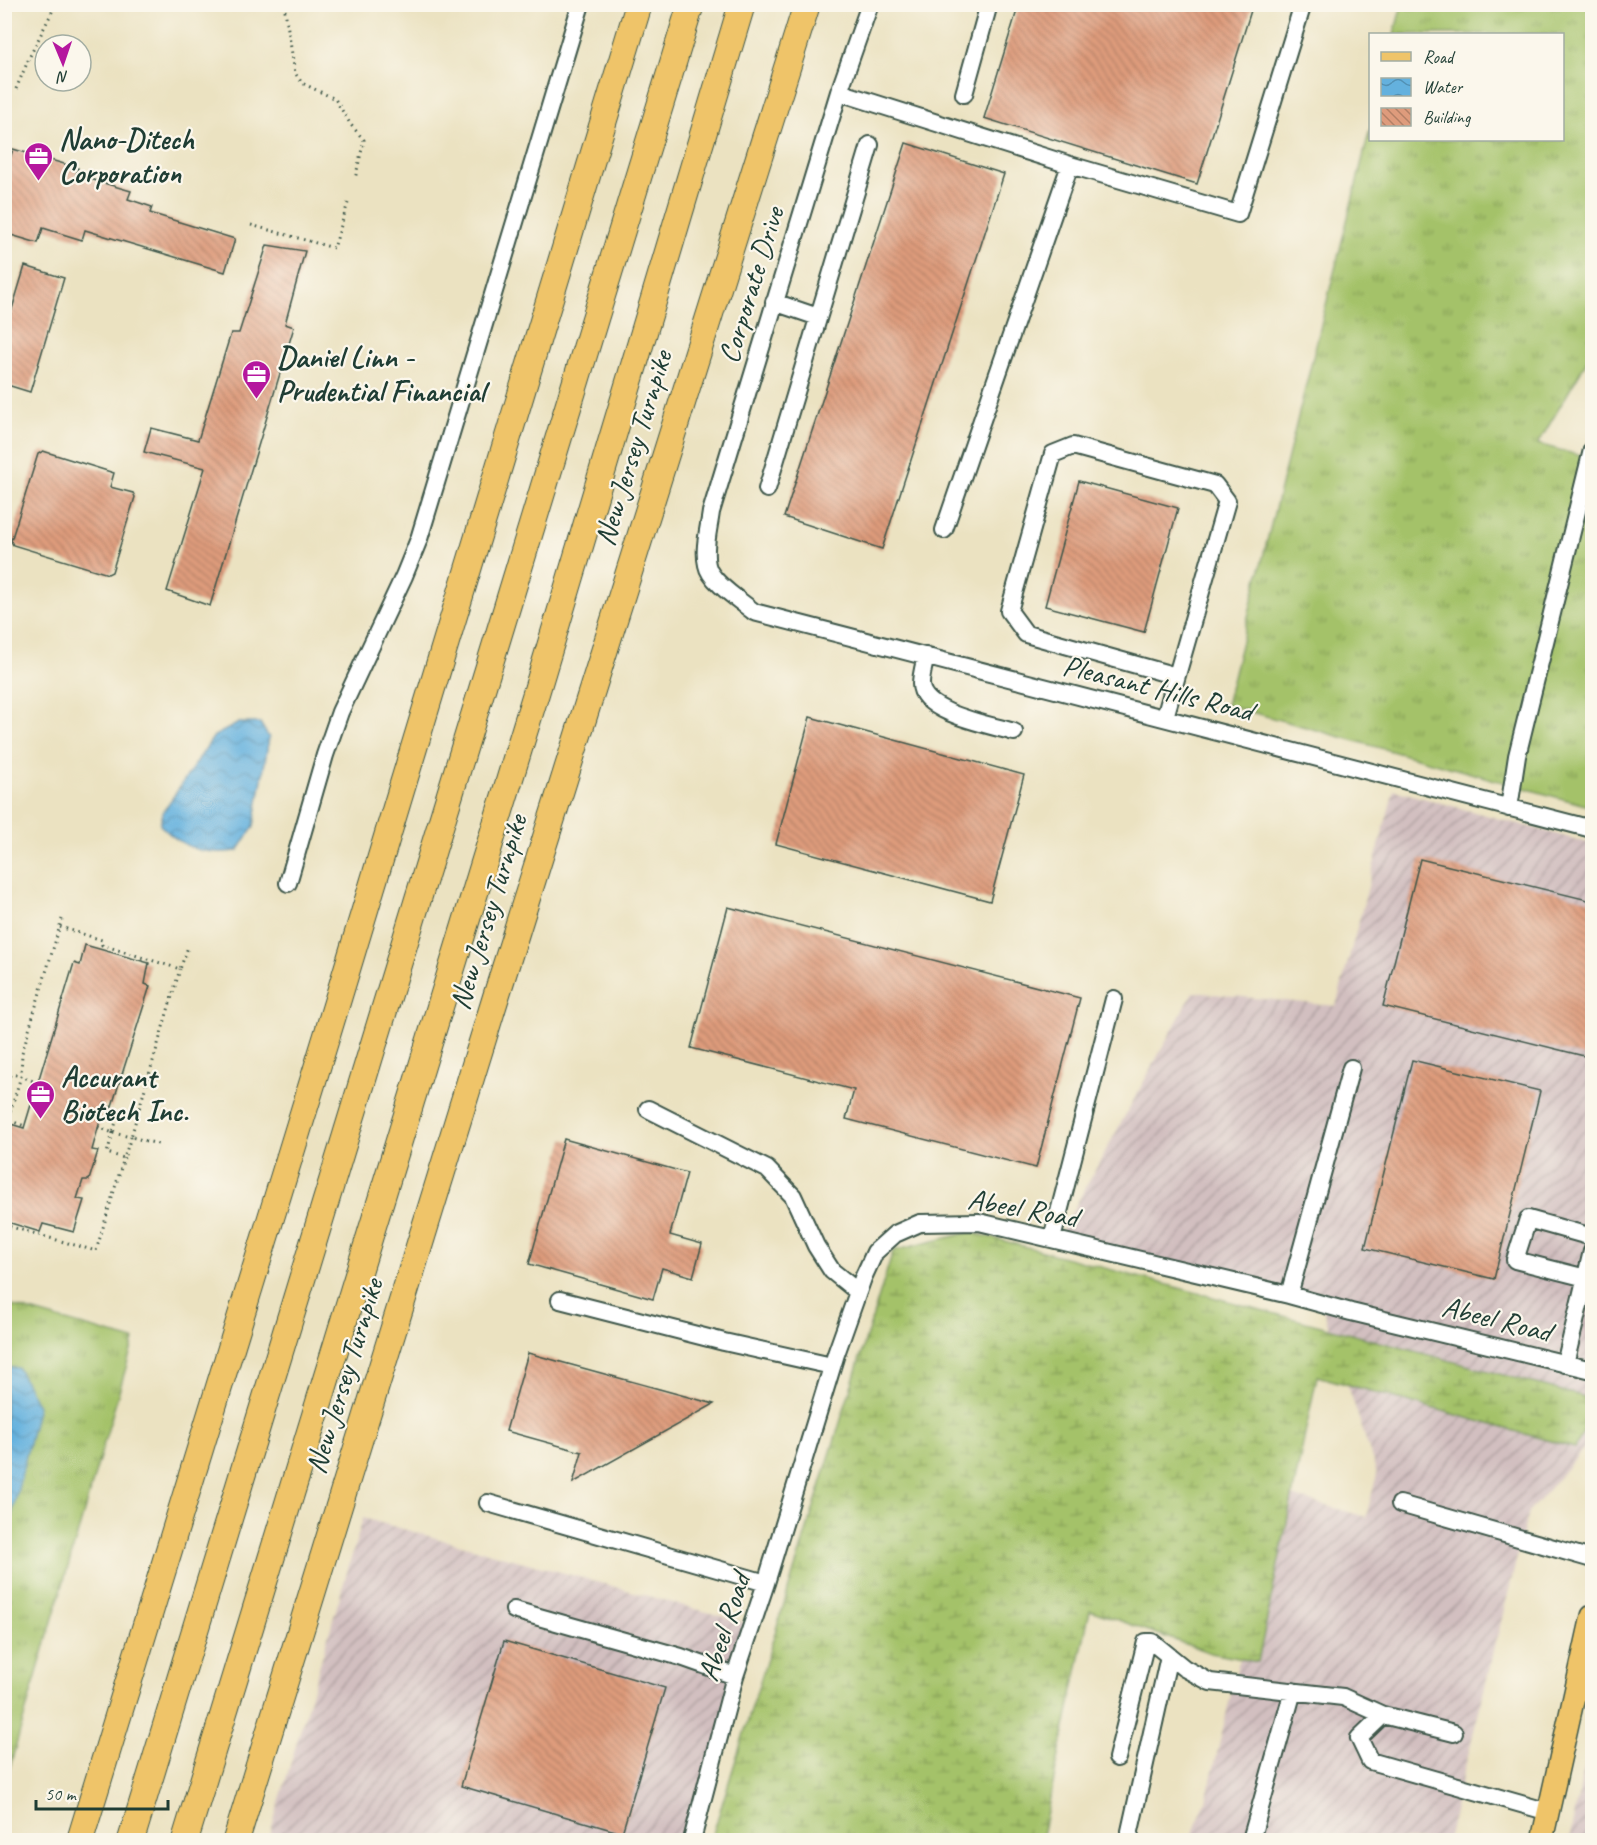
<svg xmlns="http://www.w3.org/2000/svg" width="1597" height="1845" viewBox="0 0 1597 1845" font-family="Caveat,sans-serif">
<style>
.industrial{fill:url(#industrial-furrows)}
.grass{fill:url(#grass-tufts);stroke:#62804e;stroke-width:1.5}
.wetland{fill:url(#wetland-marsh);stroke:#62804e;stroke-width:1.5}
.water{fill:url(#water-waves);stroke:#427789;stroke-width:1.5}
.building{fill:url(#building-back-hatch)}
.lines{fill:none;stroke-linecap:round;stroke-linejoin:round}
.minor-casing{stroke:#3e5649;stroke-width:20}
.major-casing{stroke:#3e5649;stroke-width:24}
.highway-casing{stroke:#3e5649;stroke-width:28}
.path{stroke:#3e5649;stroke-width:3;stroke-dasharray:1.5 4.5;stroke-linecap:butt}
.minor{stroke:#fff;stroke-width:16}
.major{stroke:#efc469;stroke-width:21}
.highway{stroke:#efc469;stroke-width:26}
.labels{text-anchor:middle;stroke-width:4.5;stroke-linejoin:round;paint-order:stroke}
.poi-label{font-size:30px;font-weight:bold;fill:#1f3d34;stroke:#fbf7ec;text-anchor:start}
.street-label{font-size:30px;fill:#1f3d34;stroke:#fbf7ec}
</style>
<defs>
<pattern id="industrial-furrows" width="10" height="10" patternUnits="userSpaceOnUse" patternTransform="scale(1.5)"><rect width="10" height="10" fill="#d2bfc0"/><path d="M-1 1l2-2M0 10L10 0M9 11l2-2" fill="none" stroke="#aa9c9d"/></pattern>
<pattern id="grass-tufts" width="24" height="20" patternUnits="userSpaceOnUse" patternTransform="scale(1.5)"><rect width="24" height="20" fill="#a4c269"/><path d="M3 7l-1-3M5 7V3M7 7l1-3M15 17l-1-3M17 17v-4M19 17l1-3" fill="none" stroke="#859f57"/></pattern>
<pattern id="wetland-marsh" width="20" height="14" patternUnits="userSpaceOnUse" patternTransform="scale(1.5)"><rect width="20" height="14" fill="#a4c269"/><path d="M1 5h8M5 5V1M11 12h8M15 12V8" fill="none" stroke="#859f57"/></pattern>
<pattern id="water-waves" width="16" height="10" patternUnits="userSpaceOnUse" patternTransform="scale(1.5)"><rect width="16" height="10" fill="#64b1de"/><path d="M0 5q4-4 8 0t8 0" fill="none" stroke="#5291b5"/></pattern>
<pattern id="building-back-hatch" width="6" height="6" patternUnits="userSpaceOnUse" patternTransform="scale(1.5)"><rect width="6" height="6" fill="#de9b7c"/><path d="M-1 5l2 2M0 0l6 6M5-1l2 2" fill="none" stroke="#b38066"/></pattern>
</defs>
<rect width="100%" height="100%" fill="#fbf7ec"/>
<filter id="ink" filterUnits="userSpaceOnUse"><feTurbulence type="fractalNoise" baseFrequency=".0167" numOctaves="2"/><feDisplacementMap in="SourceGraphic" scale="12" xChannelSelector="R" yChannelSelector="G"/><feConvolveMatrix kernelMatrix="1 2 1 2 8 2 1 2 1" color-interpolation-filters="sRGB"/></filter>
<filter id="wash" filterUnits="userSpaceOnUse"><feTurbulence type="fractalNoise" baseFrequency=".008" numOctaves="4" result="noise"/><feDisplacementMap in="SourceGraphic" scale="24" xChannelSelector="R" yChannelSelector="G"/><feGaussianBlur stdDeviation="1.35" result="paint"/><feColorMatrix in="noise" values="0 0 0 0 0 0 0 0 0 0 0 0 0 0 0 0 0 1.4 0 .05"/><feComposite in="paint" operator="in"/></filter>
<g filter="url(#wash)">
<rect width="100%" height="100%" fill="#ebe2c1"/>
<path class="industrial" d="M1394 790 1592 844V1439L1528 1513 1447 1840H1190L1206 1801 1278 1492 1366 1517 1377 1474 1321 1303 1060 1234 1193 992 1336 1006Z
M363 1518 754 1625 689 1840H268Z
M1592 1730V1840H1569Z"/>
<path class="grass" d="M1402 5H1592V352L1538 444 1592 459V807L1226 705 1370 129V140H1562V34H1394Z
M5 1304 134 1340 5 1783Z"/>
<path class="wetland" d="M971 1232 1592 1399V1414L1575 1448 1317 1376 1258 1662 1211 1653 1090 1610 1041 1840H711L893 1251Z"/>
<path class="water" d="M239 723H260L269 738 254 826 238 851C204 855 185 850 160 825L163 812 214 736Z
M5 1367 18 1368 38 1406 5 1543Z"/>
<g id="blocks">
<path class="building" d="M1019 4H1253L1197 184 984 118Z
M906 143 1004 174 882 549 784 517Z
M13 149 78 168 76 175 131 191 128 199 152 207 150 213 235 239 225 272 85 230 82 240 43 228 38 243 4 233V177Z
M267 245 305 251 285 324 294 327 210 606 167 591 205 468 144 452 151 428 198 440 231 333H239Z
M25 266 64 278 30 392 4 384V317L9 319Z
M43 451 114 473 110 487 133 493 135 497 112 572 108 574 13 545 11 541 38 454Z
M1079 481 1178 508 1144 632 1045 606Z
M810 717 1024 775 990 901 776 844Z
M1420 859 1592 901V1058L1383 1006Z
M728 907 1080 998 1036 1168 846 1119 854 1090 691 1048Z
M85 945 149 963 145 984 150 986 111 1109 105 1103 92 1150 98 1151 89 1180H83L77 1199 84 1200 74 1232 43 1224 40 1232 4 1221V1122L24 1128 74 963 80 965Z
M1412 1060 1540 1091 1494 1279 1365 1248Z
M564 1139 687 1173 670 1235 702 1244 693 1277 662 1268 653 1299 529 1264Z
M528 1353 714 1404 573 1483 582 1452 506 1431Z
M504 1641 665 1688 622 1833 461 1786Z"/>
</g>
</g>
<g filter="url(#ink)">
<use href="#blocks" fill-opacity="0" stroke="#3e5649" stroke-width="1.5"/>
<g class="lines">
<defs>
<path id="minor" d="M870 4 839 92 711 512C709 528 703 549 707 565 710 582 741 601 754 612L1592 829
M839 92 1070 165 944 530
M964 94 989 4
M1070 165 1238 214 1303 4
M774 302 818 317
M767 489 870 145
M926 656C924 665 921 675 921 684 921 713 991 725 1014 732
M1165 717 1227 501 1215 485 1073 446 1053 454 1009 611 1026 634 1176 676
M1509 808 1517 756 1592 450
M288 883 325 755 340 712 404 576 419 539 581 4
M648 1109 767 1169 793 1196 816 1246 832 1271 858 1292
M1052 1239 1114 999
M1586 1278 1515 1260 1528 1219 1592 1237
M1289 1295 1351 1068
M560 1300 724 1342 832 1366
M1565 1364 1592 1251
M488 1503 766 1583
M1400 1504 1592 1559
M514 1610 681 1657 735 1676
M1454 1733 1383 1715 1359 1738 1370 1761 1549 1812
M1117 1758 1146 1642H1152L1184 1668 1210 1682 1343 1697 1383 1715
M692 1840 735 1676 766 1583 836 1354 863 1278 875 1252 895 1234 920 1223 979 1222 1289 1295 1351 1312 1592 1370
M1128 1840 1169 1656
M1251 1840 1293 1691"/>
<path id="major" d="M1542 1840 1592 1616"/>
<path id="highway" d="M80 1840 328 1032 639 4
M131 1840 691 4
M185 1840 537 690 742 4
M236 1840 495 1000 807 4"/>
</defs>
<use href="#minor" class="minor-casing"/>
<use href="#major" class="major-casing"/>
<use href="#highway" class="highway-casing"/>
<path class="path" d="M284 4 295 73 302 83 335 99 351 125 364 140 355 179
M16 89 30 56 56 4
M251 225 334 248 348 203
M60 927 102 940V945L180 969 188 947
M4 1078 12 1074 21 1076 9 1116 4 1114
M38 1083 21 1076 22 1053 62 919
M9 1116 8 1120 25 1126
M137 1116 131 1137 158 1144
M98 1127 113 1133 119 1111 137 1116 180 969
M113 1133 131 1137 124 1158 107 1153Z
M4 1225 96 1251 124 1158"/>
<use href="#minor" class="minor"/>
<use href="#major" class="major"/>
<use href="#highway" class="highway"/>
</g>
</g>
<defs>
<symbol id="office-pin" viewBox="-11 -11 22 30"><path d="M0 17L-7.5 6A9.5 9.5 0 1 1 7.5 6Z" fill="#b5179e" stroke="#fbf7ec"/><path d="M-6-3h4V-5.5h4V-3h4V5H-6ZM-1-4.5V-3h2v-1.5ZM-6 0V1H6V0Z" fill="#fff"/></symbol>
</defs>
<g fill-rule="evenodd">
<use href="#office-pin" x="22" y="140" width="33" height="45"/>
<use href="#office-pin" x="240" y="358" width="33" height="45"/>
<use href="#office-pin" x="24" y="1078" width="33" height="45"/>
</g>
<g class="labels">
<g class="poi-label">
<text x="59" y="149">Nano-Ditech<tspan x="59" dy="34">Corporation</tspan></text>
<text x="277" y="367">Daniel Linn -<tspan x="277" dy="34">Prudential Financial</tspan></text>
<text x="61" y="1087">Accurant<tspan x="61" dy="34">Biotech Inc.</tspan></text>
</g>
<g class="street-label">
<text transform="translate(751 285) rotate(-73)" y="10">Corporate Drive</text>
<text transform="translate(633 448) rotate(-73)" y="10">New Jersey Turnpike</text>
<text transform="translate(1158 688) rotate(14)" y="10">Pleasant Hills Road</text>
<text transform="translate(488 912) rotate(-73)" y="10">New Jersey Turnpike</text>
<text transform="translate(1023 1208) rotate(10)" y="10">Abeel Road</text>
<text transform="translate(1497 1319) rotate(14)" y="10">Abeel Road</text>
<text transform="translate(344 1376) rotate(-73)" y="10">New Jersey Turnpike</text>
<text transform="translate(724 1627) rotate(-72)" y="10">Abeel Road</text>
</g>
</g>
<rect width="1597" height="1845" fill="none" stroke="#fbf7ec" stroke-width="24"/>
<rect x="1369" y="33" width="195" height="108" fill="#fbf7ec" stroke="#a3ada2" stroke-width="1.5"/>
<rect x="1381" y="52" width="30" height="9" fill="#efc469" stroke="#a3ada2" stroke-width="1.5"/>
<text x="1423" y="63" font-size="18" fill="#1f3d34">Road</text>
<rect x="1381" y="78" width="30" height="18" fill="url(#water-waves)" stroke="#a3ada2" stroke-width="1.5"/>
<text x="1423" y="93" font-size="18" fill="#1f3d34">Water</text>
<rect x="1381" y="108" width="30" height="18" fill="url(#building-back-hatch)" stroke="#a3ada2" stroke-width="1.5"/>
<text x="1423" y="123" font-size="18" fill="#1f3d34">Building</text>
<g transform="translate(63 63) rotate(178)"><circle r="28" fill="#fbf7ec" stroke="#a3ada2" stroke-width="1.5"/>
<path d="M0-4.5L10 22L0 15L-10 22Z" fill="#b5179e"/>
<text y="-9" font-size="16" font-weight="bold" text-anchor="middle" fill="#1f3d34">N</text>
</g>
<path d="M36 1800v9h132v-9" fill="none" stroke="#1f3d34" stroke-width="3"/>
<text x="45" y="1800" font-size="18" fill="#1f3d34" stroke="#fbf7ec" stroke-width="4.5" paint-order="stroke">50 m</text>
</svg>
